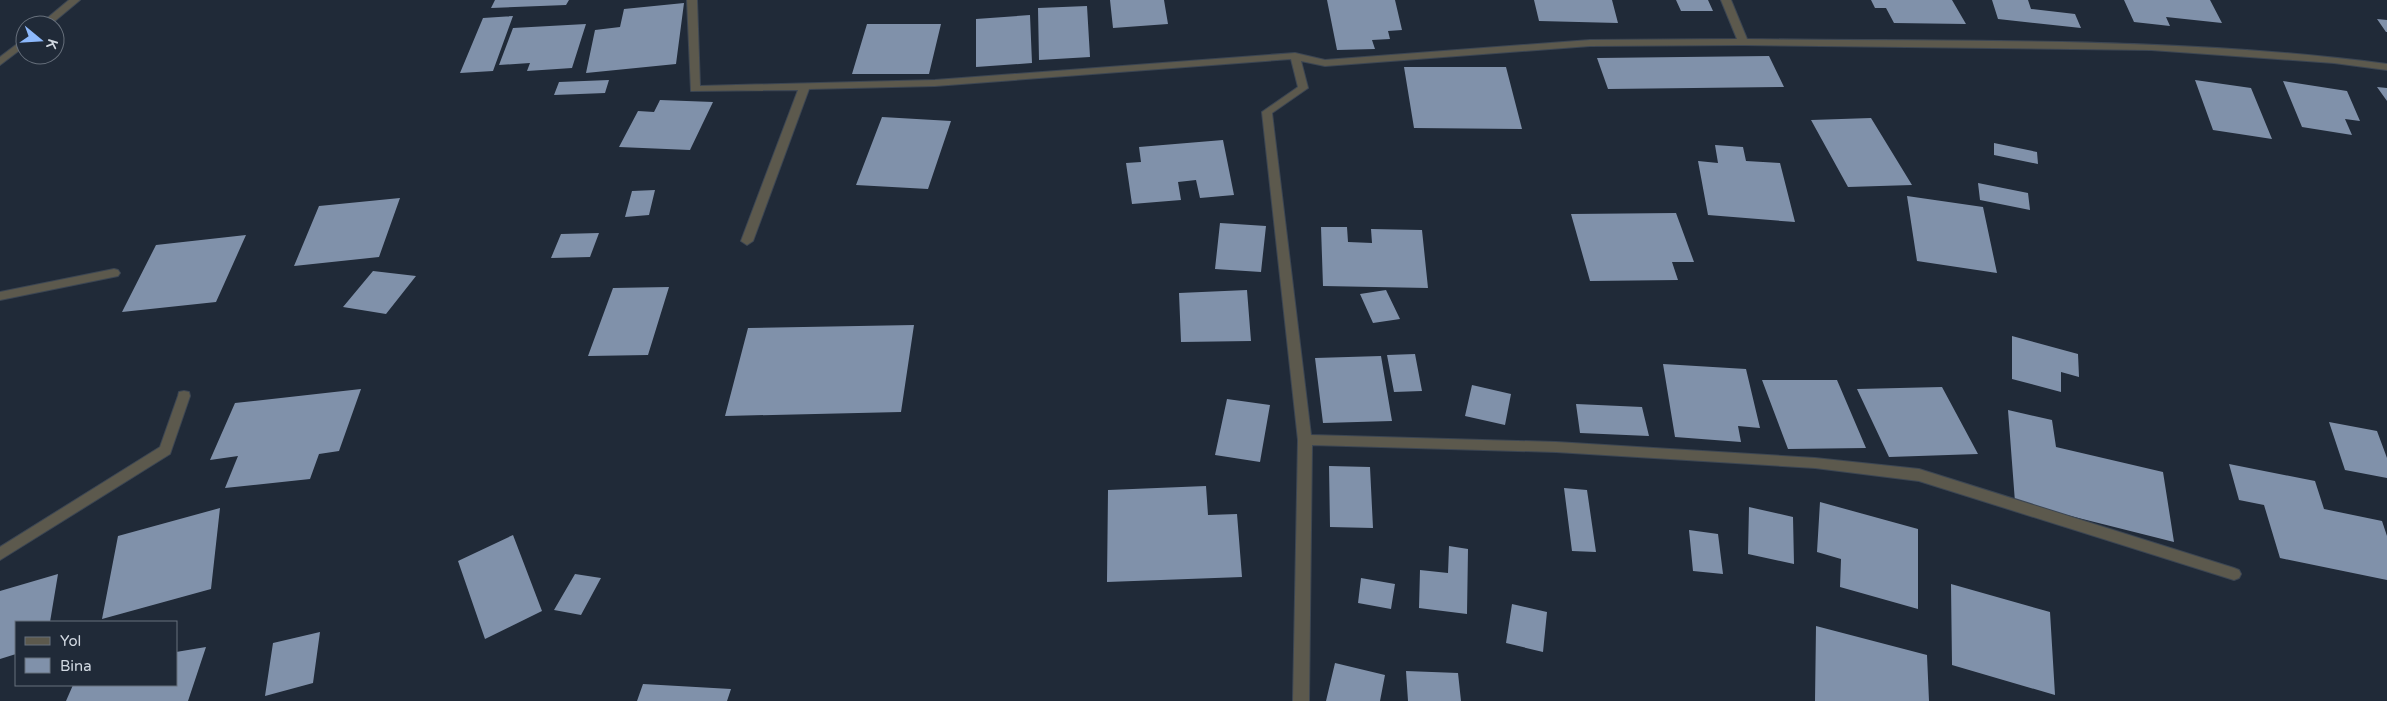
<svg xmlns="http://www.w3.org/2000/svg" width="2387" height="701" viewBox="0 0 2387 701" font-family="'Varela Round',sans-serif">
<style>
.building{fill:#8091aa}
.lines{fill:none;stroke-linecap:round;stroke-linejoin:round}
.minor-casing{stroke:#3c4653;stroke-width:2}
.minor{fill:#5c594d;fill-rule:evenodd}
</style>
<rect width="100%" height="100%" fill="#202a38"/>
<path class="building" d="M495 0H569L566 5 491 8Z
M1110 0H1164L1168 24 1113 28Z
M1327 0H1395L1402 30 1388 31 1390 39 1372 40 1375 49 1337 50Z
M1534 0H1612L1618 23 1539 21Z
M1676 0H1708L1713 11H1681Z
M1871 0H1952L1966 24 1894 23 1886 8H1875Z
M1992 0H2028L2031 9 2075 14 2081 28 1998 19Z
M2124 0H2210L2222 23 2166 17 2170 26 2134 22Z
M684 3 676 64 586 73 595 30 620 27 624 9Z
M1087 6 1090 57 1039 60 1038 8Z
M1030 15 1032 63 976 67V19Z
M513 16 493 71 460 73 483 18Z
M2377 19 2387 20V32H2386Z
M586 24 572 68 527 71 530 63 499 65 513 28Z
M867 24H941L929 74H852Z
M1769 56 1784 87 1608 89 1597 58Z
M1404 67H1506L1522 129 1414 128Z
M609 80 605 93 554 95 559 82Z
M2195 80 2251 88 2272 139 2213 130Z
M2283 81 2347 91 2360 121 2345 119 2352 135 2302 127Z
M2377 87 2387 88V101Z
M660 100 713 102 690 150 619 147 638 111 654 112Z
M882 117 951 121 928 189 856 185Z
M1871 118 1912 185 1848 187 1811 120Z
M1223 140 1234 195 1200 198 1196 180 1178 182 1181 200 1132 204 1126 163 1141 162 1139 147Z
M1994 143 2037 152 2038 164 1994 155Z
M1715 145 1743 147 1746 161 1780 163 1795 222 1708 215 1698 161 1718 163Z
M1978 183 2028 193 2030 210 1980 200Z
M655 190 649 215 625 217 632 191Z
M1907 196 1983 207 1997 273 1917 261Z
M400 198 379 257 294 266 319 206Z
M1676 213 1694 262H1672L1678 280 1590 281 1571 214Z
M1220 223 1266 226 1261 272 1215 269Z
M1321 227H1347L1348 242 1372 243 1371 229 1422 230 1428 288 1323 286Z
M599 233 590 257 551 258 561 234Z
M246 235 216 302 122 312 156 245Z
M373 271 416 276 386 314 343 307Z
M669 287 648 355 588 356 613 288Z
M1247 290 1251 341 1181 342 1179 293Z
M1386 290 1400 319 1373 323 1360 294Z
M914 325 901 412 725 416 748 328Z
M2012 336 2078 354 2079 377 2061 372V392L2012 379Z
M1415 354 1422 391 1394 392 1387 355Z
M1381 356 1392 421 1323 423 1315 358Z
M1663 364 1746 369 1760 428 1738 426 1741 442 1675 437Z
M1762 380H1837L1866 448 1788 449Z
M1472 385 1511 394 1505 425 1465 416Z
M1942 387 1978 454 1889 457 1857 389Z
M361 389 339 451 319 454 310 479 225 488 238 456 210 460 235 403Z
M1227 399 1270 405 1260 462 1215 455Z
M1576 404 1642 407 1649 436 1580 433Z
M2008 410 2052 420 2056 447 2163 472 2174 542 2015 502Z
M2329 422 2377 431 2387 458V478L2345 470Z
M2229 464 2315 481 2324 509 2382 521 2387 536V580L2280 558 2264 505 2239 500Z
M1329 466 1370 467 1373 528 1330 527Z
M1206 486 1208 515 1237 514 1242 577 1107 582 1108 490Z
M1564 488 1587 490 1596 552 1572 551Z
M1820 502 1918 529V609L1840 587 1841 559 1817 552Z
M1749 507 1793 517 1794 564 1748 554Z
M220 508 211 589 102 619 118 536Z
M1689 530 1718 534 1723 574 1693 571Z
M513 535 542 611 485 639 458 561Z
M1449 546 1468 549 1467 614 1419 608 1420 570 1448 573Z
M58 574 50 622H16V654L0 659V591Z
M575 574 601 578 581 615 554 610Z
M1361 578 1395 584 1391 609 1358 603Z
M1951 584 2050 612 2055 695 1952 665Z
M1512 604 1547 612 1543 652 1506 643Z
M1816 626 1927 655 1929 701H1815Z
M320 632 313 683 265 696 273 643Z
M206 647 188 701H66L73 685H176V652Z
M1335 663 1385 675 1380 701H1326Z
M1406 671 1458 673 1461 701H1408Z
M643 684 731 689 727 701H637Z"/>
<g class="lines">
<defs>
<path id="minor" d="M69 0H80L50 25H39Z
M687 0H697L700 86 935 80 1295 53 1325 60 1590 40 1737 39 1721 0H1731L1747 39C1960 42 2175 36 2387 64V70L2334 63 2151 50 1743 45 1590 46 1325 66 1301 61 1308 88 1272 113 1311 435 1556 442 1815 458 1919 469 2234 568 2239 570 2241 574 2239 578 2234 580 1919 481 1815 468 1556 452 1312 445 1309 701H1293L1298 440 1262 112 1298 87 1291 59 935 86 809 89 753 241 747 245 741 241 798 90 691 91Z
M25 38V46L0 65V57Z
M114 269 118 270 120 273 118 276 0 300V292Z
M184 391 189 392 190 396 170 454 0 560V547L160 447 178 396 179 392Z"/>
</defs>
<use href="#minor" class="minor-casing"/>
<use href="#minor" class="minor"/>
</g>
<rect x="15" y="621" width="162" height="65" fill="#202a38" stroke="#67707c"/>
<rect x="25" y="637" width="25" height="8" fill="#5c594d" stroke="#67707c"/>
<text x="60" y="646" font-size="15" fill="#d1d8e1">Yol</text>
<rect x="25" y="658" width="25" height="15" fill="#8091aa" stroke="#67707c"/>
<text x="60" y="671" font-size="15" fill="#d1d8e1">Bina</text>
<g transform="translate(40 40) rotate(108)"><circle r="24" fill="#202a38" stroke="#67707c"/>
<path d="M0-4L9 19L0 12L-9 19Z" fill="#8db9fc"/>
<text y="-8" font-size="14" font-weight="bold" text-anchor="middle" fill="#d1d8e1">K</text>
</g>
</svg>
